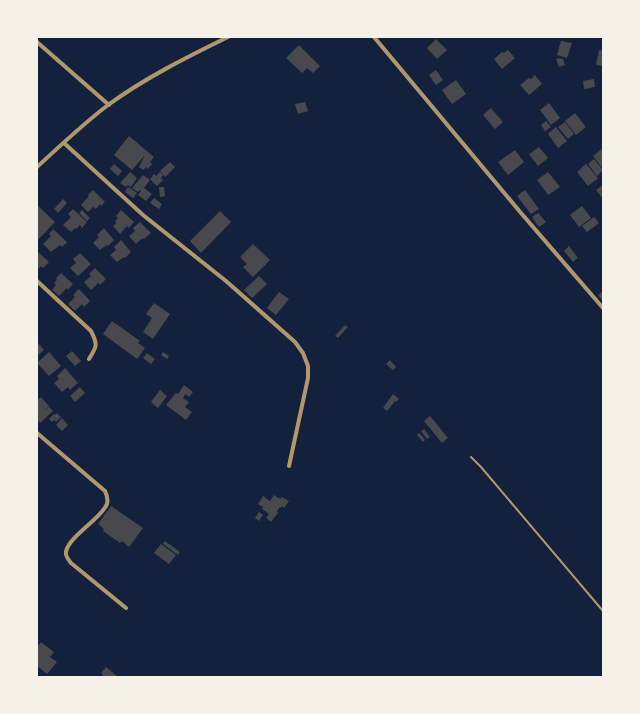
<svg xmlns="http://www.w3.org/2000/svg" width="640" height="714" viewBox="0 0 640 714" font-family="'Nunito Sans',sans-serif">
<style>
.building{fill:#48494c}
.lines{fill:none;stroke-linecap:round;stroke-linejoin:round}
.service{stroke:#b1986c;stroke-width:2}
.minor{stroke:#b1986c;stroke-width:4}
</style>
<rect width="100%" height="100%" fill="#14213d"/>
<path class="building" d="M436 39 447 50 437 59 427 48Z
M561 41 572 43 567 58 557 55Z
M299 45 320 66 313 73 307 68 302 73 286 58Z
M508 50 515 58 502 69 494 59 502 52 504 53Z
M599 50 603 51V66L596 65Z
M560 58 561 59H563L565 65 559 67 556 59Z
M436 70 443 80 436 85 429 75Z
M535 75 542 84 529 95 520 85 529 78 531 79Z
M594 79 595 87 584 89 583 81Z
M456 80 466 94 452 104 442 90Z
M305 102 308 111 298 114 295 104Z
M549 103 560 118 551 125 540 110Z
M491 108 503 122 495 129 483 115Z
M575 113 586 127 576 135 565 121Z
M546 121 551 127 545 131 541 125Z
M565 122 574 134 568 139 558 127Z
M556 127 567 141 558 148 548 134Z
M129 136 154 157 150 162 152 164 148 169 146 167 143 170 139 167 145 155 132 170 114 155Z
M539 147 548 158 538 166 529 154Z
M603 148V169L593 156Z
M515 150 524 162 508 175 498 162Z
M594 159 603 170 597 176 588 164Z
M170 162 175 167 165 177 160 171Z
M114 164 122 171 118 176 110 169Z
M586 164 598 178 588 186 577 172Z
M130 172 137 178 131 187 128 185 126 187 120 183Z
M160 172 163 175 161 178 163 180 157 186 150 179 154 174 156 176Z
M548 172 560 187 548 195 537 180Z
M143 175 150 180 144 188 152 194 146 201 138 195 141 191 140 190 138 192 132 188Z
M603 185V199L596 190Z
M128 187 137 193 133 198 125 192Z
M159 187H164L165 196 160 197Z
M93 190 105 202 101 206 100 204 96 209 93 207 88 212 81 205 89 196 88 195Z
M525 190 539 209 531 214 517 196Z
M154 198 162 204 159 209 150 203Z
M63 199 67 203 58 213 54 209Z
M37 205 55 222 37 241Z
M582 206 591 218 579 227 570 215Z
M73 209 87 222 82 228 80 225 76 229 75 228 71 232 63 225 71 217 68 214Z
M82 210 90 218 87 221 79 213Z
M121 210 134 222 129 228 127 226 120 234 113 226 116 223 115 221 118 218 116 216Z
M220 211 231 222 201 253 190 241Z
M538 213 546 222 539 227 532 217Z
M594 217 599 223 587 232 582 226Z
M140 222 151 233 144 239 143 238 140 240 136 244 129 236 135 231 133 228Z
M104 228 114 240 108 246 107 245 104 247 100 250 93 243 99 237 97 235Z
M53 229 67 242 62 247 60 245 51 252 43 244 51 236 49 234Z
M121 240 131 252 125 258 124 257 121 259 117 262 110 255 116 250 114 247Z
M253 244 270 260 253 277 243 267 247 264 240 257Z
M569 246 578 258 573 262 564 251Z
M37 251 49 262 43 268 41 266 38 269 37 268Z
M80 253 91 264 78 276 70 268 76 263 73 259Z
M95 268 106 279 100 285 98 283 91 290 84 282 91 276 89 274Z
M61 273 73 284 68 290 67 288 59 296 52 290 56 285 54 283 57 280 56 278Z
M259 276 267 284 252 298 244 290Z
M79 289 90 301 84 307 82 304 75 311 68 304 75 297 73 295Z
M603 291V301L598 295Z
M279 292 289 299 276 315 267 308Z
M154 303 170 314 153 339 143 332 152 318 146 314Z
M112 321 140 341 138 343 145 348 137 359 103 334Z
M345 325 348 327 338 338 335 336Z
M37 342 44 350 37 356Z
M72 351 81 361 75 366 66 356Z
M49 352 61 366 49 376 37 363Z
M163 352 169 356 167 359 161 355Z
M147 353 155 359 151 364 143 358Z
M390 360 396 367 393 370 386 364Z
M65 368 78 383 70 390 68 387 62 392 54 383 59 379 57 376Z
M184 385 193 392 189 397 185 394 183 398 189 402 185 407 192 412 186 420 166 405 176 393 178 394Z
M80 387 85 393 75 402 70 396Z
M160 390 167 396 158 408 151 402Z
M393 394 399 399 396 402 395 401 387 411 383 408Z
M41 397 49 406 42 412 49 407 53 411 40 423 37 419V401Z
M57 413 61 417 56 422 54 420 52 422 49 419 54 414 55 415Z
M430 416 448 438 442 443 424 421Z
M62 418 68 425 62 431 56 425Z
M424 429 430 437 427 439 421 431Z
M419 433 425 440 423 442 417 435Z
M274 495 280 499 282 497 289 501 284 508 282 506 281 508 280 507 277 511 278 513 271 522 266 518 269 514 262 509 263 507 258 504 263 496 270 501Z
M111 506 143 528 129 547 122 541 120 543 103 531 104 529 98 524Z
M259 512 263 515 259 521 255 518Z
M165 541 180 552 178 555 163 544Z
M161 544 176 555 169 564 154 553Z
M41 642 54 652 50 657 57 662 47 674 37 666V643L39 645Z
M106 667 118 677H101L103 674 101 673Z"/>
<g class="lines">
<path class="service" d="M471 457 481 467 603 611"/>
<path class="minor" d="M374 37 521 213 603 308
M37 42 109 105
M64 143 143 215 226 281 295 342 303 353 308 366V378L289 466
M37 167C60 146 83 124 108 105 145 78 187 57 228 37
M37 281 91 331C98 345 97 346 89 359
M37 433 105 491C107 495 108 500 107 504 102 518 68 537 66 552 65 556 68 559 71 563L126 608"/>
</g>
<rect width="640" height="714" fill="none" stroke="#f6f1e7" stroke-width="76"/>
</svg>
